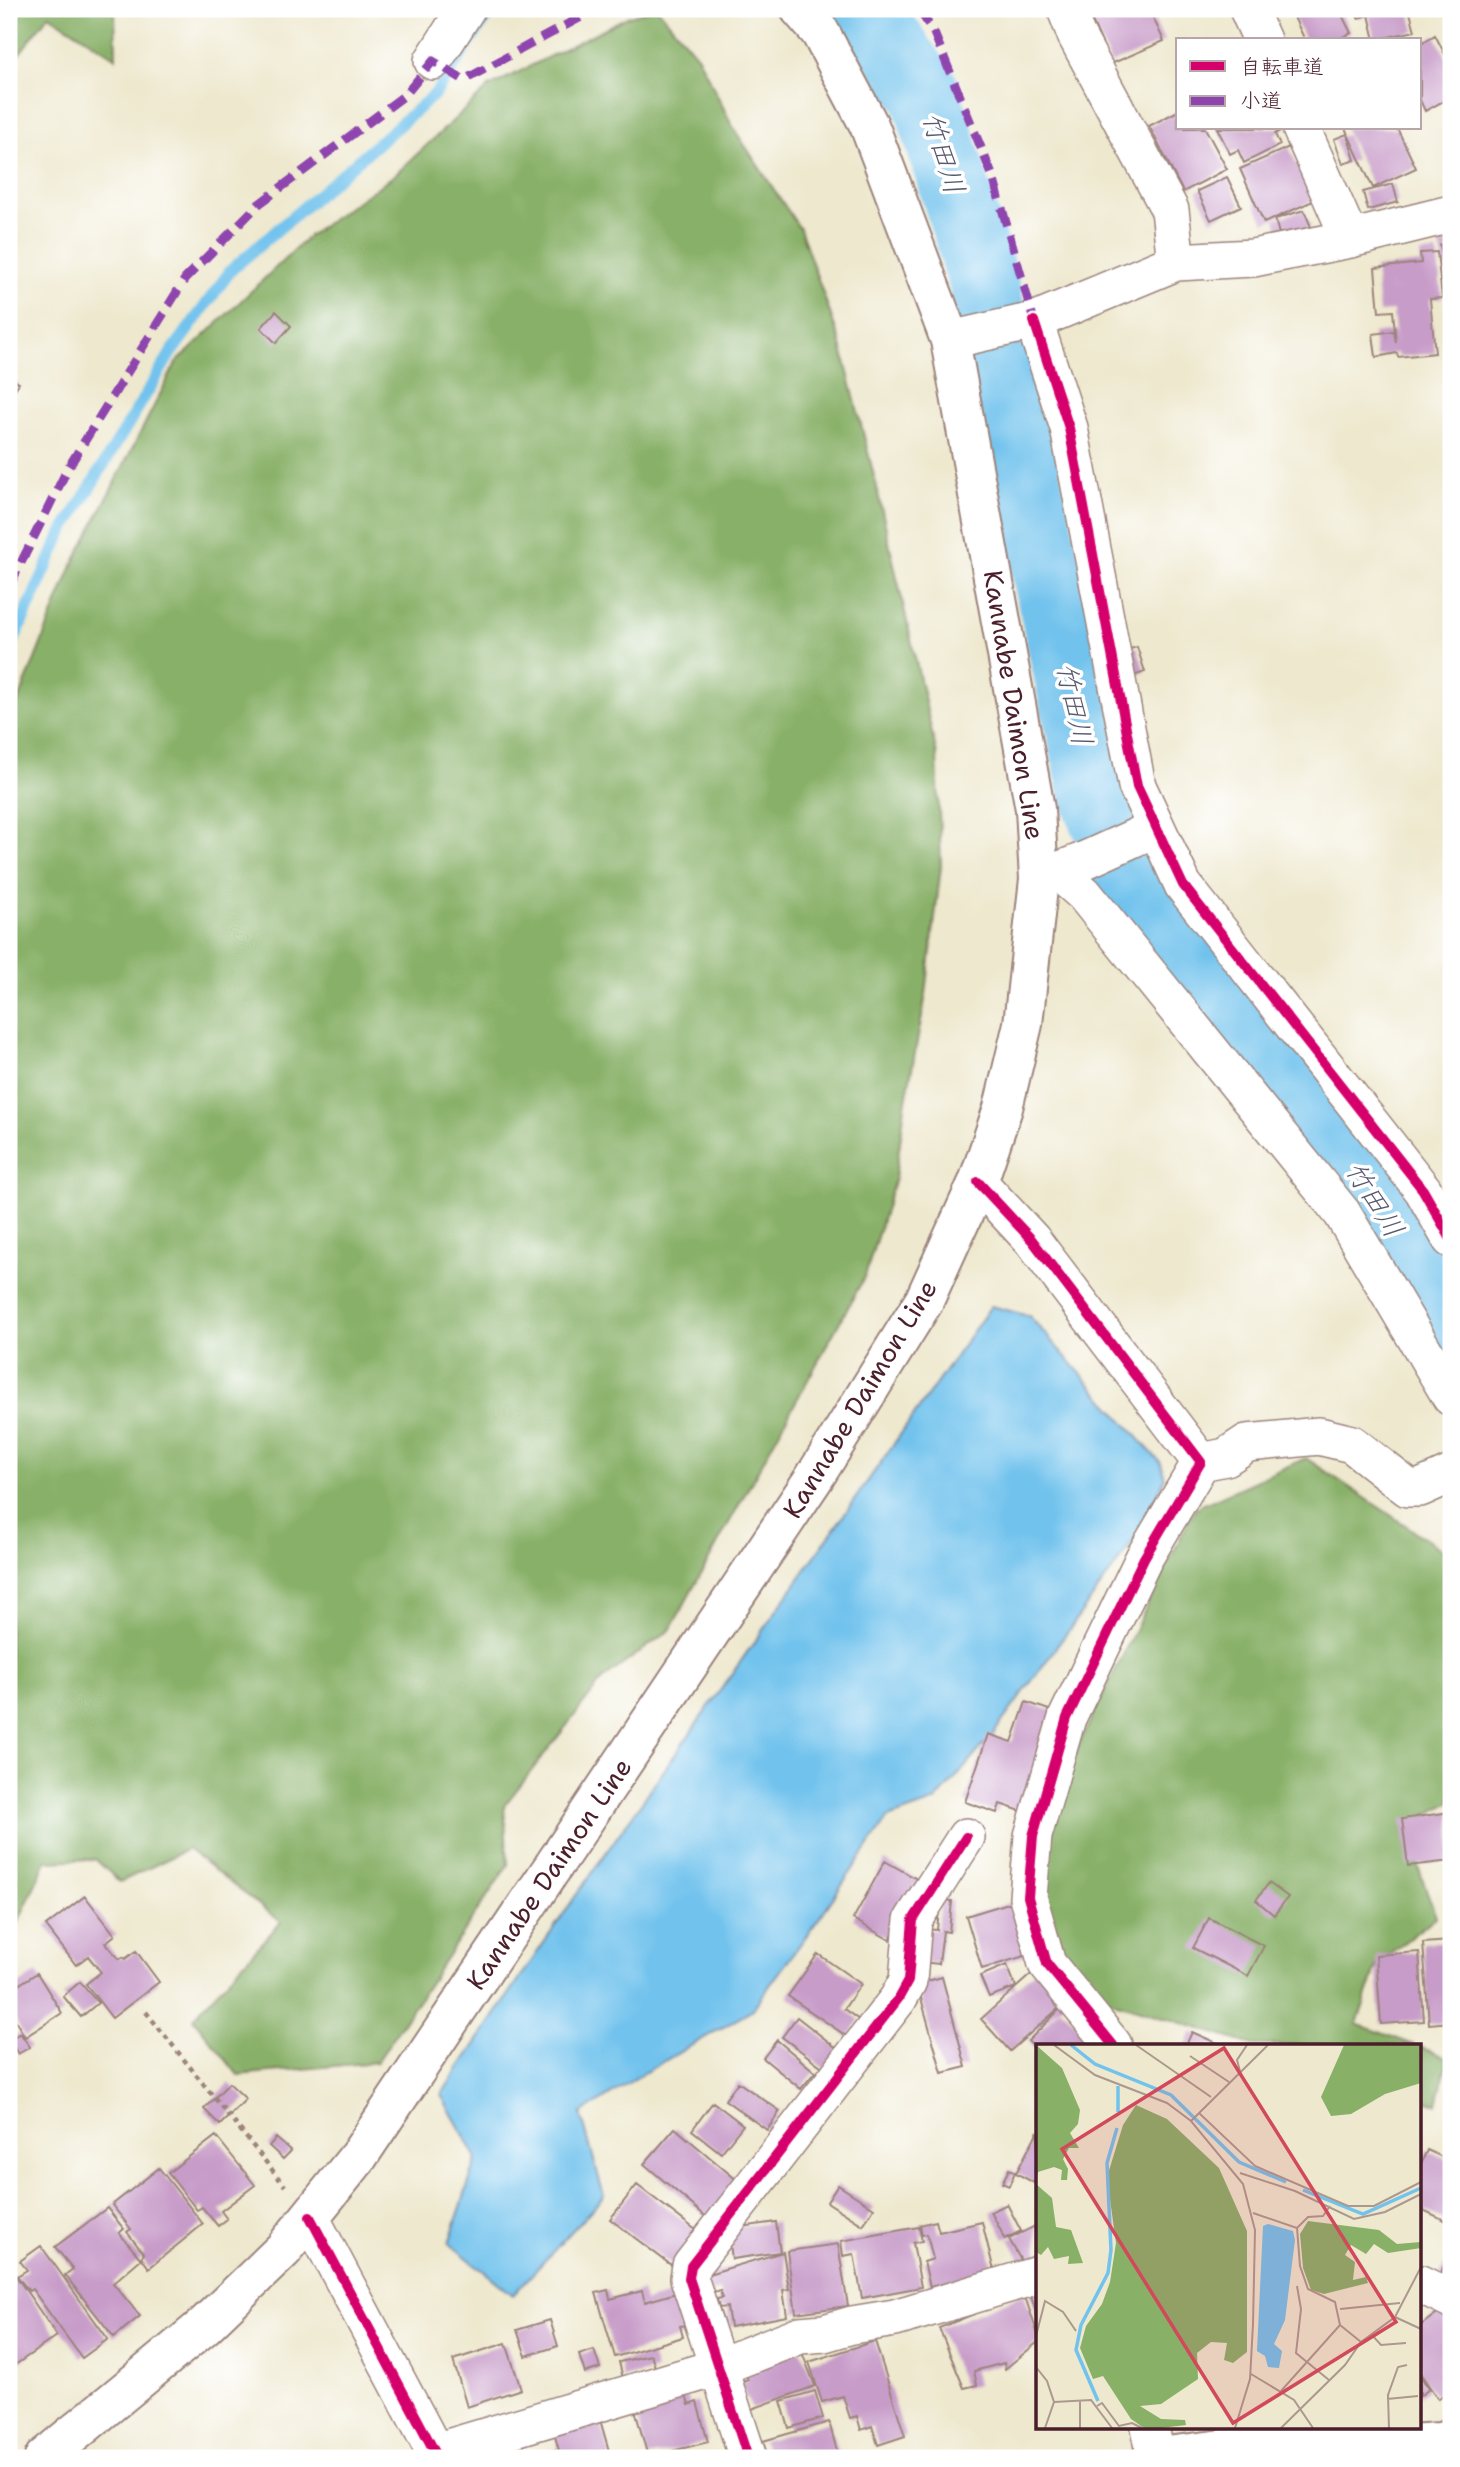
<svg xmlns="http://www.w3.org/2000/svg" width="1460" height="2467" viewBox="0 0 1460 2467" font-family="'Shantell Sans','Klee One',sans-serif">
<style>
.forest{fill:#88b067;stroke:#696849;stroke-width:2}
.water{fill:#71c2ed;stroke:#5e708c;stroke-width:2}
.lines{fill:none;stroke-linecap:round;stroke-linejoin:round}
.stream{stroke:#71c2ed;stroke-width:12}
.river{stroke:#71c2ed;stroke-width:70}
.building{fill:#c89cc9}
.minor-casing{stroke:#9c847c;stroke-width:40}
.secondary-casing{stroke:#9c847c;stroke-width:42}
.primary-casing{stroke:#9c847c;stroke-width:42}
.path{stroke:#9c847c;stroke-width:4.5;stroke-dasharray:5 5;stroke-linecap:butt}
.minor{stroke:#fff;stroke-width:37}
.secondary{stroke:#fff;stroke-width:38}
.primary{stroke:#fff;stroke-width:38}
.quiet{stroke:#8e44ad;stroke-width:9;stroke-dasharray:18 9;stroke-linecap:butt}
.cycleway-casing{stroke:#fff;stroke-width:15}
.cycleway{stroke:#d6006c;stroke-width:10}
.labels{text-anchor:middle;stroke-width:7;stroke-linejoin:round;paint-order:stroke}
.street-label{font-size:26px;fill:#4a1f2b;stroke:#fff}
.water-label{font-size:28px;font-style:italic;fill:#58586f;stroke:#fff}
.inset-river{fill:none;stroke:#71c2ed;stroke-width:3.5}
.inset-road{fill:none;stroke:#ac988d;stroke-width:2}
.view{fill:#d1495b;fill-opacity:0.15;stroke:#d1495b;stroke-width:3.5}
.inset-edge{fill:none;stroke:#4a1f2b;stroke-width:3.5}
</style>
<rect width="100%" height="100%" fill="#fff"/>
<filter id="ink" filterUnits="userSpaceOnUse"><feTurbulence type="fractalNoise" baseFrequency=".0143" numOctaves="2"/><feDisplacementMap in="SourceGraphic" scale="14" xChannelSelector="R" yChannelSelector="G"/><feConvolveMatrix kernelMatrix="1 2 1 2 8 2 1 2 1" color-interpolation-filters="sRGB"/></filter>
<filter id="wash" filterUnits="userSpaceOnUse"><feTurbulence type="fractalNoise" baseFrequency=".00686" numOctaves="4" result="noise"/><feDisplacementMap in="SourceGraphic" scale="28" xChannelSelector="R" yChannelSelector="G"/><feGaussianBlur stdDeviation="1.57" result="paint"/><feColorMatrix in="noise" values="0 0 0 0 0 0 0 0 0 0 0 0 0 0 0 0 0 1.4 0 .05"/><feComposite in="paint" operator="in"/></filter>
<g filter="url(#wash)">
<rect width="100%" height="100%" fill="#eee8ce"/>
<path class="forest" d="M9 9H115L116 58 49 15 19 54 9 56Z
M653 9H658L698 57 734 129 800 229 840 341 875 480 937 755 941 866 926 994 905 1106 895 1178 865 1276 670 1630 603 1679 504 1806 508 1865 377 2062 238 2075 193 2018 281 1922 188 1849 120 1882 95 1859 46 1861 9 1942V725L71 568 176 363 310 235 396 174 489 87 629 16Z
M1306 1458 1451 1556V1802L1404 1827 1436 1917 1378 1963 1357 2024 1414 2045H1252L1108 2000 1084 1997 1045 1916 1051 1827 1079 1744 1195 1508Z
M1420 2047 1448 2058 1437 2104 1420 2098Z"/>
<path class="water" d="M991 1306 1029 1316 1161 1463 1165 1478 1143 1528 994 1733 936 1801 888 1818 820 1917 751 2011 642 2074 581 2114 604 2196 513 2295 449 2243 477 2158 441 2095 579 1891Z"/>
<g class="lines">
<path class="stream" d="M9 651 60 537 171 353 231 270 435 94 492 9"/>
<path class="river" d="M866 9 925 92 983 280 1095 795 1132 887 1350 1156 1451 1322"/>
</g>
<g id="blocks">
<path class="building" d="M1087 9H1149L1164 41 1111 64Z
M1290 9H1339L1351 33 1336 40H1305Z
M1356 9H1409L1415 31 1375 40 1369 15 1358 18Z
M1435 35 1451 66V97L1425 111 1420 100V44Z
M1178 111V128H1205L1227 169 1183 192 1149 126Z
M1217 128H1281L1282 130 1275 134 1280 145 1244 163 1238 150 1230 154Z
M1345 128H1397L1416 168 1373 188Z
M1347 134 1355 160 1343 164 1334 139Z
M1289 147 1313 201 1264 223 1240 169Z
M1227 177 1241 206 1211 220 1197 191Z
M1393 184 1398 202 1368 210 1363 192Z
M1304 210 1311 227 1279 234 1275 219Z
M1451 243V267L1445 268 1440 245Z
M1437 252 1442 298 1430 299 1435 353 1398 357 1397 353 1376 357 1373 334 1394 331 1396 343 1393 311 1379 312 1375 268 1421 263 1420 253Z
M276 311 291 326 276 343 261 328Z
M9 377 19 383 9 398Z
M1137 647 1145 672 1131 677 1123 651Z
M1026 1702 1055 1712 1021 1811 1000 1804 997 1813 965 1802 988 1734 1012 1742Z
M1451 1812V1861L1408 1866 1402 1819Z
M885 1861 922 1882 890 1940 853 1919Z
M1269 1883 1288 1897 1274 1915 1256 1900Z
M85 1896 115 1935 105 1943 119 1959 123 1957 125 1959 136 1951 159 1982 112 2018 86 1984 101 1972 88 1956 76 1965 46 1926Z
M940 1899 952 1901 949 1932 943 1931 939 1964 921 1962 925 1929 937 1930Z
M1015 1901 1031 1954 982 1969 966 1916Z
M1209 1918 1264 1946 1248 1976 1193 1948Z
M1451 1941V2022L1429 2024 1423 1943Z
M1419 1952 1424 2021 1381 2024 1376 1955Z
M818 1954 861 1984 844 2009 859 2020 848 2037 788 1996Z
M1007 1965 1016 1987 989 1997 980 1976Z
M1038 1968 1066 2002 1010 2051 981 2019Z
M37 1973 62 2013 25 2037 9 2010V1991Z
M942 1977 966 2067 942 2073 917 1984Z
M80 1982 98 2003 81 2017 63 1996Z
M1061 2008 1098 2045H1038V2052L1028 2041Z
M797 2017 839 2050 825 2069 782 2037Z
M1192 2032 1221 2045H1186Z
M20 2033 30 2047 18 2054 9 2040Z
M777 2040 815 2072 801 2089 763 2058Z
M738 2082 780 2111 767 2130 725 2100Z
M229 2083 246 2099 220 2125 204 2109Z
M713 2102 743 2125 721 2153 692 2130Z
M675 2128 739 2182 710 2220 644 2164Z
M1038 2131V2185L1016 2173Z
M216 2136 255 2185 221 2211 227 2219 218 2226 202 2207 197 2210 168 2173Z
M276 2138 291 2151 283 2159 269 2146Z
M1427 2150 1451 2161V2223L1421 2209 1422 2207 1420 2206V2166Z
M159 2168 203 2224 149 2268 141 2257 144 2254 127 2232 131 2229 112 2205Z
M1009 2169 1015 2172 1009 2186 1002 2183Z
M637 2185 697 2231 671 2265 610 2219Z
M838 2185 874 2208 863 2225 827 2202Z
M1007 2204 1021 2231 1005 2239 991 2212Z
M107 2208 124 2229 119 2233 141 2259 113 2283 140 2316 114 2337 65 2275 73 2269 55 2247Z
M936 2221 939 2232 982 2222 994 2271 930 2287 924 2262 933 2259 927 2234 922 2235 920 2225Z
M776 2222 780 2252 732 2259 728 2229Z
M1037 2225 1038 2258 1024 2266 1009 2239Z
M919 2227 922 2241 913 2243 921 2287 862 2298 854 2254 843 2256 841 2241Z
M838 2244 848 2306 796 2313 787 2251Z
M41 2246 108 2339 82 2358 32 2289 29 2291 17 2276 27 2270 20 2261Z
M1451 2250V2293L1435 2285Z
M783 2252 789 2289 783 2290 787 2316 730 2327 727 2307 719 2308 717 2299 722 2298 720 2290 710 2293 705 2275Z
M16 2276 57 2336 9 2369V2281Z
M608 2290 610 2299 642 2291 645 2302 676 2293 685 2325 680 2326 683 2337 615 2357 596 2293Z
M1038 2291V2319L1030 2293Z
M1024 2294 1038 2335V2342L1005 2369 1004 2363 974 2371 977 2385 964 2388 939 2328Z
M1444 2308 1451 2318V2389L1438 2399 1420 2373V2326Z
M550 2320 558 2346 526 2356 517 2330Z
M875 2341 905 2436 878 2445 872 2426 861 2430 857 2416 850 2418 843 2396 822 2402 809 2362Z
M506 2343 521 2389 467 2407 453 2360Z
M594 2350 600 2368 585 2373 579 2355Z
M801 2350 815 2386 752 2409 739 2383 748 2380 745 2371Z
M651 2355 656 2370 623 2378 619 2362Z
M1420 2376 1429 2389 1420 2396Z
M815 2391 823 2418 789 2428 781 2401Z
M685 2392 689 2405 697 2402 708 2442 648 2457 634 2406Z
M599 2416 611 2458H561L553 2429Z
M829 2422 839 2458H768L763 2441Z
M555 2450 556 2458H519V2457Z"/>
</g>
</g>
<g filter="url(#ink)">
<use href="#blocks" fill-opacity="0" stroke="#9c847c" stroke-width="2"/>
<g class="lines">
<defs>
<path id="minor" d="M1066 9 1076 35 1170 210 1176 262
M1248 9 1262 40
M433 61 466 9
M1301 128 1350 239
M1034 321 1069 428 1137 786 1183 885 1423 1190 1451 1239
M950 340 1034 321 1176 262 1253 258 1350 239 1451 214
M1059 872 1084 894 1342 1213 1451 1397
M1040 878 1081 862 1156 828
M978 1182 1032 1240 1201 1462 1144 1558 1067 1718 1033 1836 1028 1897 1047 1964 1113 2045
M1201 1462 1226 1457 1247 1443 1319 1436 1352 1444 1408 1488H1420L1451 1474
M310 2217 438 2458
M1420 2284 1451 2299
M1150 2427 1156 2456
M435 2452 719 2367 800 2335 824 2333 852 2325 895 2318 1038 2275
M748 2458 689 2278 691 2266 898 1999 908 1981 913 1920 966 1837"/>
<path id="secondary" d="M1151 2458 1254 2445 1377 2446 1440 2442 1451 2439"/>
<path id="primary" d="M44 2458 203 2327 283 2250 358 2157 814 1478 924 1301 978 1182 1003 1108 1023 1024 1039 879 1035 809 950 340 869 125 820 32 800 9"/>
</defs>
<use href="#minor" class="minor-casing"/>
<use href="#secondary" class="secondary-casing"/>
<use href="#primary" class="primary-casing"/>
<path class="path" d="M146 2012 285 2186"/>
<use href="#minor" class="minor"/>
<use href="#secondary" class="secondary"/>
<use href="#primary" class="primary"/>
<path class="quiet" d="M919 9 934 33 993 177 1034 321
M9 587 68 468 185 279 259 204 405 95 433 61 464 80 596 9"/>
<defs>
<path id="cycleway" d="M1034 321 1069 428 1137 786 1183 885 1423 1190 1451 1239
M978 1182 1032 1240 1201 1462 1144 1558 1067 1718 1033 1836 1028 1897 1047 1964 1113 2045
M310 2217 438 2458
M748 2458 689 2278 691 2266 898 1999 908 1981 913 1920 966 1837"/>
</defs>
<use href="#cycleway" class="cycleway-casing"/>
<use href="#cycleway" class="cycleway"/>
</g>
</g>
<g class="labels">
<g class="street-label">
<text transform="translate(1014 705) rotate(81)" y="9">Kannabe Daimon Line</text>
<text transform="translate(860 1399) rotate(-59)" y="9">Kannabe Daimon Line</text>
<text transform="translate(549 1874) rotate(-56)" y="9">Kannabe Daimon Line</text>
</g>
<g class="water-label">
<text transform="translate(944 153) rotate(73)" y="10">竹田川</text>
<text transform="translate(1075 704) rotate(78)" y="10">竹田川</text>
<text transform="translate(1375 1199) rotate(58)" y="10">竹田川</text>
</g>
</g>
<g transform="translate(1036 2044)">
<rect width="385" height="385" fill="#eee8ce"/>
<path d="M0 1 26 24 44 66 42 80 34 89 43 104H33L27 115 32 125 31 136H25L26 126 18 123 2 128 0 136ZM308 1H385V39L349 50 315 70 295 72 285 53ZM100 61 131 75 183 124 211 187V308L197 319 188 316 191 299 175 298 161 309 162 335 125 360 104 362 125 375 149 376 150 381 125 384H108L95 375 67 332 57 335 44 304 50 282 66 260 74 238 80 199 71 133 87 81ZM0 140 16 154 20 183 35 186 47 219 32 220 33 212 18 215 12 203 5 211 0 208ZM272 177 343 186 361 200 385 198V204L352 209 338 200 330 210 315 201 309 211 319 218 317 236 330 233 332 239 288 250 275 246 267 224 264 190Z" fill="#88b067"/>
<path d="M232 180 257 187 259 196 249 276 238 300 246 307 243 324 232 323 229 312 221 307 227 182Z" fill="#71c2ed"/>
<path class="inset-river" d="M35 1 59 20 135 51 203 118 250 138M82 68V42M267 146 327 170 385 144M62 357 40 306 45 281 72 229 75 206 71 119 81 84"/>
<path class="inset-road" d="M18 1 59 31 131 59 155 77 207 140 219 186 217 280 214 335 199 384M100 1 175 53M154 12 193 38M204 27 201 16 211 1M163 69 219 122 312 162H338L385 138M155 77 232 1M204 129 259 147 318 175 349 168 385 150M217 169 261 184 264 222 272 245 299 258 304 281 325 298M261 184 272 173 287 172 294 162M261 242 265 265 260 309 293 336M304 265 364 259M359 273 385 285M335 290 345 301 370 299M0 292 9 257 27 268 40 287M0 323 11 337 18 358 9 384M215 330 258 356 277 384M245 347 304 281M351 355 382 352M18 358 55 356 76 384M61 362 66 359 83 382 96 379 106 384M44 384V357M245 384 309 321 325 298 359 273 385 223M353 384 352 351 362 323 371 321"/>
<path class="view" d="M188 4 360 278 197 379 26 105Z"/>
<rect width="385" height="385" class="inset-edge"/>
</g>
<rect width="1460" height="2467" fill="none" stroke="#fff" stroke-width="35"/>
<rect x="1176" y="38" width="245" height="91" fill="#ffffff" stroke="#b7a5aa" stroke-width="2"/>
<rect x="1190" y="61" width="35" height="10" fill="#d6006c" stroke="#b7a5aa" stroke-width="2"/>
<text x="1240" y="74" font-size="21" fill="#4a1f2b">自転車道</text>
<rect x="1190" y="96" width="35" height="10" fill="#8e44ad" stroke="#b7a5aa" stroke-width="2"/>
<text x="1240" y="108" font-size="21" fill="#4a1f2b">小道</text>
</svg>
